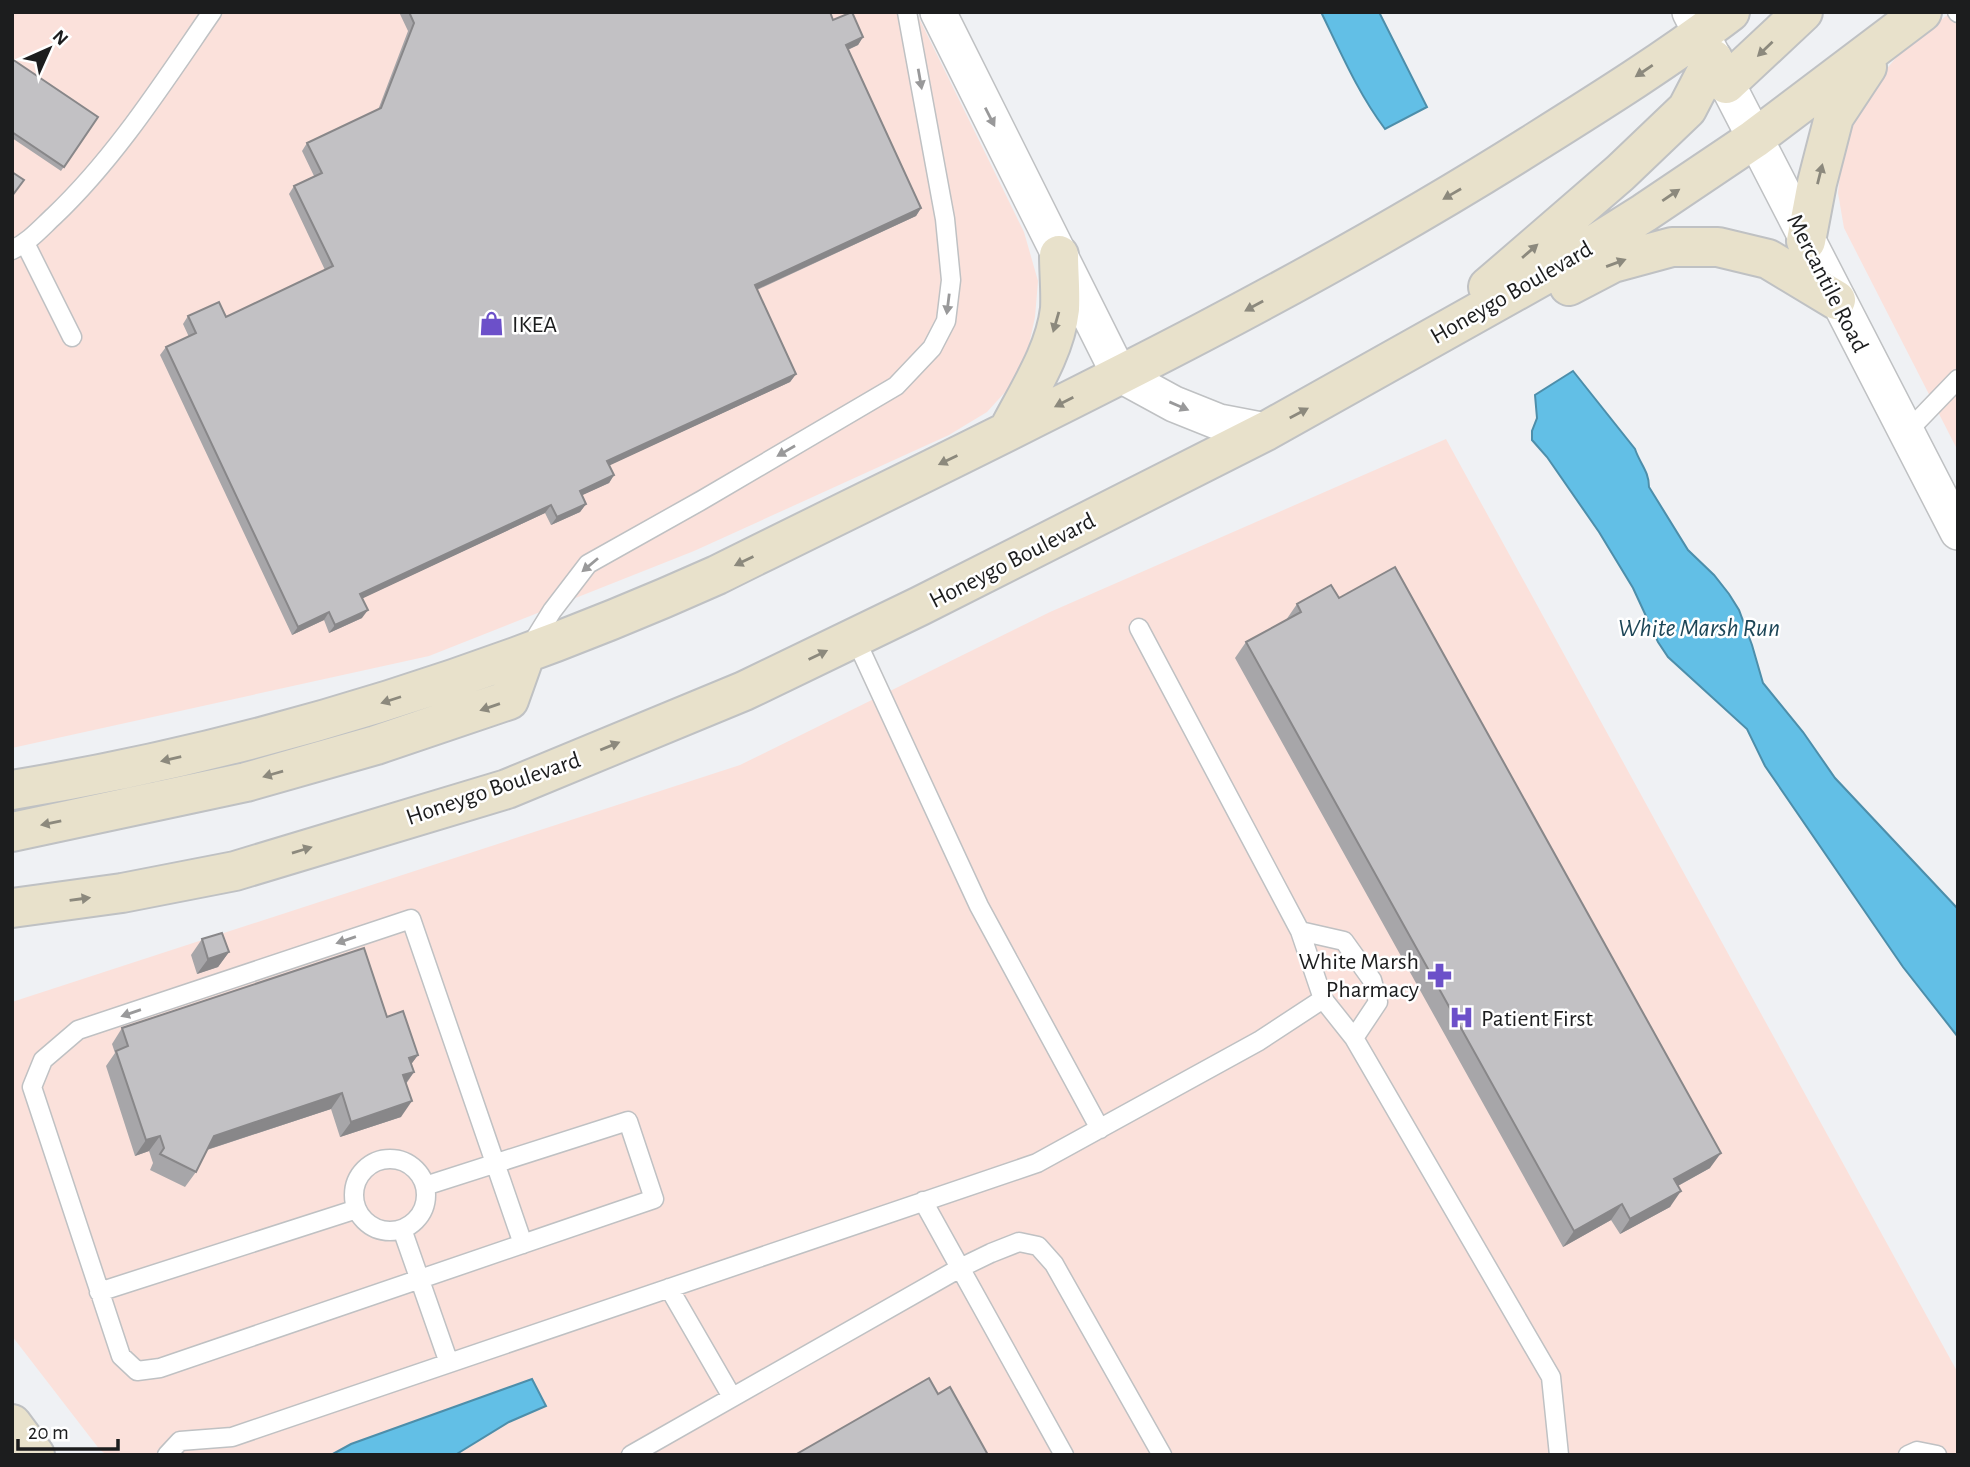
<svg xmlns="http://www.w3.org/2000/svg" width="1970" height="1467" viewBox="0 0 1970 1467" font-family="'Alegreya Sans',sans-serif">
<style>
.commercial{fill:#fbe1db}
.water{fill:#62bfe6;stroke:#4d8eaa;stroke-width:2}
.lines{fill:none;stroke-linecap:round;stroke-linejoin:round}
.lane-casing{stroke:#bfc1c3;stroke-width:21}
.street-casing{stroke:#bfc1c3;stroke-width:38}
.secondary-casing{stroke:#bfc1c3;stroke-width:42}
.lane{stroke:#fff;stroke-width:18}
.street{stroke:#fff;stroke-width:35}
.secondary{stroke:#e8e1cb;stroke-width:38}
.wall{fill:#a7a6a9}
.shaded-wall{fill:#888789}
.building{fill:#c2c1c4;stroke:#888789;stroke-width:2}
.oneway{fill:#8c897d}
.oneway2{fill:#99999a}
.labels{text-anchor:middle;stroke-width:5;stroke-linejoin:round;paint-order:stroke}
.street-label{font-size:24px;fill:#1c1d1e;stroke:#fff}
.poi-label{font-size:24px;fill:#1c1d1e;stroke:#fff;text-anchor:start}
.water-label{font-size:26px;font-style:italic;fill:#1d4657;stroke:#fff}
</style>
<rect width="100%" height="100%" fill="#eff1f4"/>
<path class="commercial" d="M12 12H916L1024 232 1038 281 1035 317 1026 359 1007 390 987 412 949 435 694 551 429 656 12 748Z
M1951 12H1958V451L1844 228 1838 193 1843 144 1875 83 1899 54Z
M1446 439 1958 1373V1455H107L100 1450 12 1336V1002L740 765 1050 612Z"/>
<path class="water" d="M1321 12H1379L1427 107 1385 129C1358 93 1341 53 1321 12Z
M1573 371 1635 449C1640 464 1649 471 1649 487L1688 550 1714 575 1729 594 1739 610 1752 645 1763 683 1803 732 1835 778 1958 909V1037L1903 967 1765 766 1747 729 1668 657 1658 642 1633 588 1599 532 1547 457 1532 440V431L1537 418 1535 395Z
M532 1379 546 1406 509 1422 455 1455H331L351 1444Z"/>
<g class="lines">
<defs>
<path id="lane" d="M1957 12 1958 13
M25 243 72 337
M12 250C29 242 40 229 54 216 116 157 163 83 212 12
M1906 433 1958 379
M1139 628 1300 931 1323 999 1354 1038 1551 1377 1559 1455
M855 638 979 906 1100 1129
M531 645 552 611 588 564 702 500 896 386 932 348 946 321 951 280 945 219 907 12
M1300 931 1344 941 1372 980 1378 1002 1354 1038
M354 1195a36 36 0 1 1 72 0a36 36 0 1 1-72 0Z
M425 1186 628 1121 654 1199 160 1368 137 1371 121 1356 32 1087 43 1060 78 1030 411 919 523 1244
M923 1201 1064 1455
M402 1229 449 1363
M669 1288 732 1397
M99 1292 357 1209
M167 1455 180 1441 232 1437 1037 1163 1259 1041 1323 999
M631 1455 960 1268 991 1253 1019 1242 1038 1246 1054 1264 1162 1455
M1908 1455 1917 1451 1937 1455"/>
<path id="street" d="M938 12 1119 374 1174 404 1219 422 1266 431
M1690 12 1958 532"/>
<path id="secondary" d="M1726 84 1803 12
M1806 241 1817 183 1834 117 1867 67
M1569 286 1613 263 1672 247H1718L1768 259 1836 300
M1488 287 1620 173 1687 109 1713 59
M1009 429C1028 392 1055 352 1060 309 1061 292 1059 272 1059 255
M12 790C256 750 492 676 717 575 992 438 1271 309 1531 145 1598 103 1667 60 1730 12
M12 832 246 782 376 745 509 700 525 655
M12 908 122 893 235 871 507 789 744 691 920 606 1266 431 1555 269 1644 213 1754 139 1922 12
M12 1424 35 1455"/>
</defs>
<use href="#lane" class="lane-casing"/>
<use href="#street" class="street-casing"/>
<use href="#secondary" class="secondary-casing"/>
<use href="#lane" class="lane"/>
<use href="#street" class="street"/>
<use href="#secondary" class="secondary"/>
</g>
<path class="wall" d="M399 12H830L833 20 863 37 858 45 848 50 921 208 916 216 757 290 796 374 790 382 609 465 614 475 609 483 582 495 586 504 580 512 551 525 545 513 362 598V618L329 633 324 620 292 635 160 355 166 347 189 337 183 324 188 316 226 317 325 270 289 194 294 186 314 176 302 151 307 143 378 110 408 31Z
M12 59 98 117 61 171 12 138Z
M1339 598 1710 1168 1678 1186 1670 1207 1620 1234 1611 1220 1563 1247 1235 658 1246 642 1286 620 1297 604Z
M202 939 229 952 218 967 197 974 191 955Z
M387 1017 418 1055 411 1064 414 1072 406 1084 401 1117 340 1137 331 1109 207 1150 196 1172 185 1187 150 1170 153 1163 149 1151 135 1156 106 1066 115 1053 112 1044 122 1028Z"/>
<path class="shaded-wall" d="M863 37 858 45 840 53 846 45Z
M921 208 916 216 749 293 755 285Z
M796 374 790 382 602 469 607 461Z
M614 475 609 483 574 499 580 491Z
M586 504 580 512 551 525 557 517Z
M551 505 545 513 355 602 360 594Z
M368 610 362 618 329 633 335 625Z
M329 612 324 620 292 635 298 627Z
M229 952 218 967 197 974 208 959Z
M418 1055 407 1070 409 1058Z
M414 1072 403 1087V1075Z
M342 1093 331 1109 203 1151 214 1136Z
M412 1101 401 1117 340 1137 351 1122Z
M160 1136 149 1151 135 1156 146 1140Z
M1721 1153 1710 1168 1663 1194 1674 1179Z
M1681 1191 1670 1207 1620 1234 1630 1219Z
M1622 1204 1611 1220 1563 1247 1574 1231Z"/>
<path class="building" d="M409 12H830L833 20 852 12 863 37 846 45 921 208 755 285 796 374 607 461 614 475 580 491 586 504 557 517 551 505 360 594 368 610 335 625 329 612 298 627 166 347 196 333 188 316 219 302 226 317 333 266 294 186 322 173 307 143 381 108 414 23Z
M12 59 98 117 64 167 12 132Z
M12 172 24 180 12 196Z
M1395 567 1721 1153 1674 1179 1681 1191 1630 1219 1622 1204 1574 1231 1246 642 1301 612 1297 604 1331 585 1339 598Z
M222 933 229 952 208 959 202 939Z
M364 948 387 1017 403 1011 418 1055 409 1058 414 1072 403 1075 412 1101 351 1122 342 1093 214 1136 196 1172 160 1154 164 1148 160 1136 146 1140 116 1051 128 1046 122 1028Z
M929 1378 938 1394 950 1387 988 1455H795Z"/>
<defs><path id="oneway-solid" d="M-6-.8H1V-3.2L6.5 0L1 3.2V.8H-6Z" transform="scale(1.75)"/></defs>
<g class="oneway">
<use href="#oneway-solid" transform="translate(1765 49) rotate(136)"/>
<use href="#oneway-solid" transform="translate(1644 71) rotate(146)"/>
<use href="#oneway-solid" transform="translate(1820 174) rotate(-76)"/>
<use href="#oneway-solid" transform="translate(1452 194) rotate(150)"/>
<use href="#oneway-solid" transform="translate(1671 195) rotate(-34)"/>
<use href="#oneway-solid" transform="translate(1530 251) rotate(-41)"/>
<use href="#oneway-solid" transform="translate(1616 263) rotate(-20)"/>
<use href="#oneway-solid" transform="translate(1254 306) rotate(151)"/>
<use href="#oneway-solid" transform="translate(1056 322) rotate(106)"/>
<use href="#oneway-solid" transform="translate(1064 402) rotate(153)"/>
<use href="#oneway-solid" transform="translate(1299 413) rotate(-28)"/>
<use href="#oneway-solid" transform="translate(948 460) rotate(154)"/>
<use href="#oneway-solid" transform="translate(744 561) rotate(154)"/>
<use href="#oneway-solid" transform="translate(818 655) rotate(-26)"/>
<use href="#oneway-solid" transform="translate(391 700) rotate(162)"/>
<use href="#oneway-solid" transform="translate(490 707) rotate(161)"/>
<use href="#oneway-solid" transform="translate(610 746) rotate(-22)"/>
<use href="#oneway-solid" transform="translate(171 759) rotate(167)"/>
<use href="#oneway-solid" transform="translate(273 774) rotate(164)"/>
<use href="#oneway-solid" transform="translate(51 823) rotate(168)"/>
<use href="#oneway-solid" transform="translate(302 850) rotate(-17)"/>
<use href="#oneway-solid" transform="translate(80 899) rotate(-8)"/>
</g>
<g class="oneway2">
<use href="#oneway-solid" transform="translate(920 79) rotate(80)"/>
<use href="#oneway-solid" transform="translate(990 117) rotate(63)"/>
<use href="#oneway-solid" transform="translate(948 304) rotate(97)"/>
<use href="#oneway-solid" transform="translate(1179 406) rotate(23)"/>
<use href="#oneway-solid" transform="translate(786 451) rotate(150)"/>
<use href="#oneway-solid" transform="translate(590 565) rotate(140)"/>
<use href="#oneway-solid" transform="translate(346 940) rotate(161)"/>
<use href="#oneway-solid" transform="translate(131 1013) rotate(161)"/>
</g>
<defs>
<symbol id="shop-bare" viewBox="-9 -9 18 18"><path d="M-5-2.5h2.3a2.7 3.5 0 0 1 5.4 0H5L5.5 6h-11ZM-1.5-2.5h3a1.5 2.3 0 0 0-3 0Z" fill="#6c50c9" stroke="#fff" stroke-width="2.5" paint-order="stroke"/></symbol>
<symbol id="pharmacy-bare" viewBox="-9 -9 18 18"><path d="M-2-6h4v4h4v4h-4v4h-4v-4h-4v-4h4Z" fill="#6c50c9" stroke="#fff" stroke-width="2.5" paint-order="stroke"/></symbol>
<symbol id="hospital-bare" viewBox="-9 -9 18 18"><path d="M-5-5h3v3.5h4V-5h3V5h-3V1.5h-4V5h-3Z" fill="#6c50c9" stroke="#fff" stroke-width="2.5" paint-order="stroke"/></symbol>
</defs>
<g fill-rule="evenodd">
<use href="#shop-bare" x="474" y="306" width="35" height="35"/>
<use href="#pharmacy-bare" x="1422" y="958" width="35" height="35"/>
<use href="#hospital-bare" x="1444" y="1000" width="35" height="35"/>
</g>
<g class="labels">
<g class="street-label">
<text transform="translate(1828 283) rotate(63)" y="8">Mercantile Road</text>
<text transform="translate(1511 292) rotate(-30)" y="8">Honeygo Boulevard</text>
<text transform="translate(1012 560) rotate(-27)" y="8">Honeygo Boulevard</text>
<text transform="translate(493 788) rotate(-19)" y="8">Honeygo Boulevard</text>
</g>
<g class="poi-label">
<text x="512" y="332">IKEA</text>
<text x="1419" y="969" text-anchor="end">White Marsh<tspan x="1419" dy="28">Pharmacy</tspan></text>
<text x="1481" y="1026">Patient First</text>
</g>
<g class="water-label">
<text x="1699" y="636">White Marsh Run</text>
</g>
</g>
<rect width="1970" height="1467" fill="none" stroke="#1c1d1e" stroke-width="28"/>
<g transform="translate(49 49) rotate(45)" stroke="#ffffff" stroke-width="5" paint-order="stroke">
<path d="M0-5L12 26L0 18L-12 26Z" fill="#1c1d1e"/>
<text y="-10" font-size="19" font-weight="bold" text-anchor="middle" fill="#1c1d1e">N</text>
</g>
<path d="M18 1439v10h100v-10" fill="none" stroke="#1c1d1e" stroke-width="3.5"/>
<text x="28" y="1439" font-size="21" fill="#1c1d1e" stroke="#ffffff" stroke-width="5" paint-order="stroke">20 m</text>
</svg>
